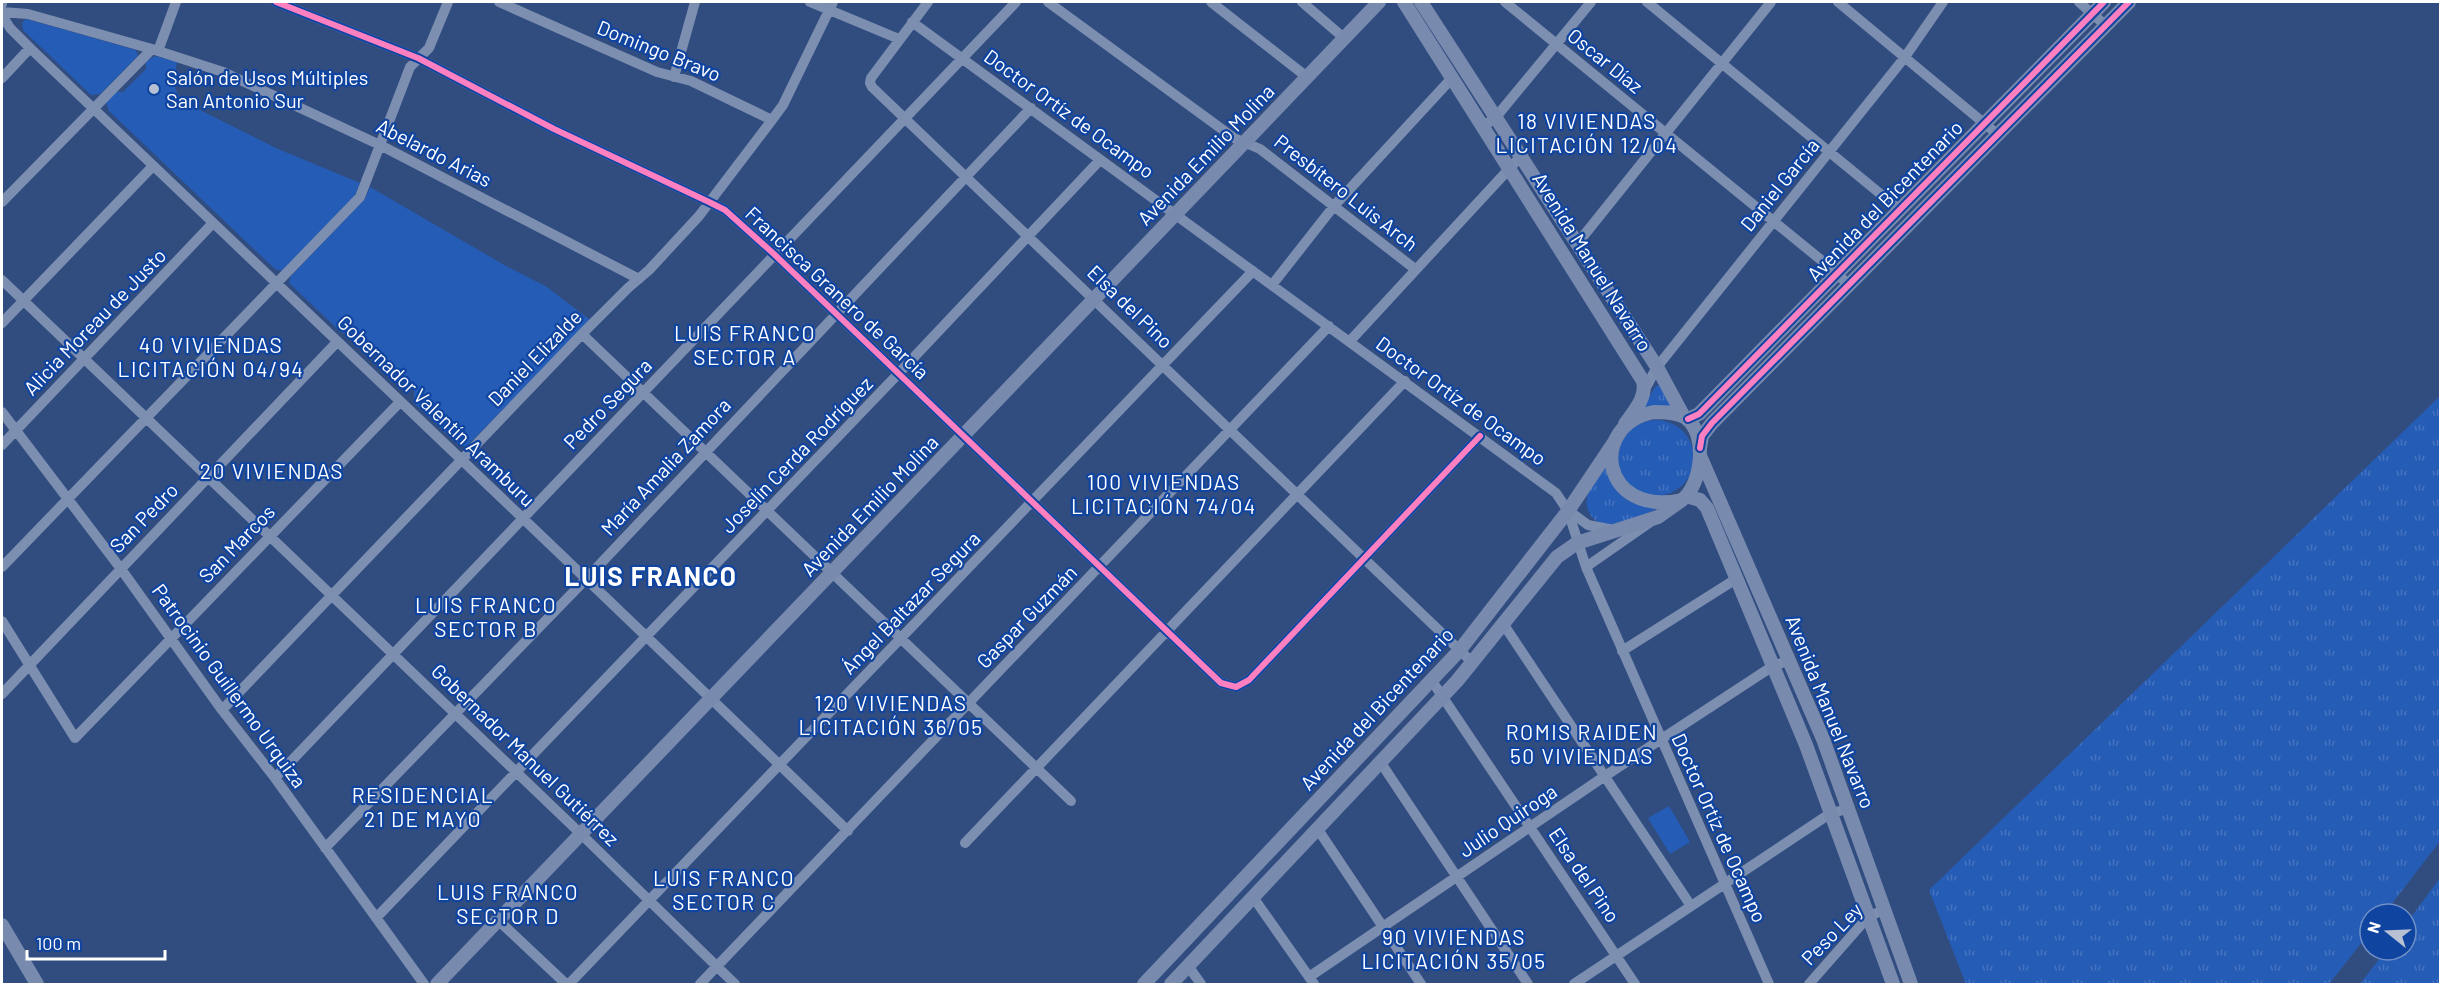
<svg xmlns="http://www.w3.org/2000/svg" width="2442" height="986" viewBox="0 0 2442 986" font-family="Barlow,sans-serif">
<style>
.grass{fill:url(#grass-tufts)}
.park{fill:#255cb6}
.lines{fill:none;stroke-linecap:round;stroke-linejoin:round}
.street{stroke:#7d8fb0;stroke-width:10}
.secondary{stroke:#788aae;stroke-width:14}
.cycleway-casing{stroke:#1044a1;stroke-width:10}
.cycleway{stroke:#ff80c0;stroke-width:6}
.poi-dot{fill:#b7c1d3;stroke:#1044a1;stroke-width:2}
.labels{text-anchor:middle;stroke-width:4.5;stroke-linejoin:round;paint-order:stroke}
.street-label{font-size:20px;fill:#fff;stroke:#1044a1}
.poi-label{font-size:20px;fill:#fff;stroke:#1044a1;text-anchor:start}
.neighbourhood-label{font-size:21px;letter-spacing:1.5px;fill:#fff;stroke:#1044a1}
.district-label{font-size:26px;font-weight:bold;letter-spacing:1.5px;fill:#fff;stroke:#1044a1}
</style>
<defs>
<pattern id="grass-tufts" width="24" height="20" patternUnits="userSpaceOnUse" patternTransform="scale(1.5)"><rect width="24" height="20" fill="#255cb6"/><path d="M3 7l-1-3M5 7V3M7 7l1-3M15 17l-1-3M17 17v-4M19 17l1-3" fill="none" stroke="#4674c1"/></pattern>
</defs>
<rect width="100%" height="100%" fill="#314d80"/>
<path class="grass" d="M1660 385 1673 406 1644 409 1643 406 1656 386Z
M2440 396V841L2384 914H2370V932L2329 984H1966L1929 890Z
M1618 458a38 38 0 1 1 76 0a38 38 0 1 1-76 0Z
M1607 461C1616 495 1621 503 1657 509 1640 516 1601 538 1589 512 1586 507 1586 500 1588 494 1592 482 1600 471 1607 461Z
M2440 878V984H2360L2386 950H2406V924Z"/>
<path class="park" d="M26 19 136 50 138 56 100 94 91 95 23 30 22 23Z
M155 56 177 62C174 79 171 91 186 103L278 149 360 183 355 195 282 271 275 269 109 111 106 102 115 92H123L146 69V61Z
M370 187 506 266 547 287 590 320 466 447 458 444 414 403V390L354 333H342L289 283 291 276 365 199Z
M1669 806 1690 842 1670 854 1648 818Z"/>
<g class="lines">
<path class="street" d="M276 2 418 58 554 129 709 202 725 210 775 255 1221 683 1236 687 1249 680 1480 436
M499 2 657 72 691 81 772 120
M810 2 899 39
M928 2 871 78 870 83 872 87 1473 663
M1048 2 1234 138 1260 149 1415 269
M1211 2 1307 77
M1302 2 1344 38
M1505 2 1837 273 1849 286
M1647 2 1900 210
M1838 2 1997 134
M2079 2 2105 25
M2 4V2
M2 12 28 14 152 49 223 72 380 145 639 279
M2 15 10 28 30 48C303 309 577 568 848 831
M912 22 1556 493 1568 511 1586 567 1769 984
M158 51 176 2
M674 77 695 2
M2 78 30 48
M1484 126 1496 117 1591 2
M2 202 152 49
M1577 244 1771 2
M2 280 582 835 735 984
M1272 285 1334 206 1452 78
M2 323 152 167
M582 334 1071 801
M1350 341 1521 156
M1644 391 1657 367 1905 57 1943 2
M2 412 121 569 222 710 275 778 424 984
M2 445 213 223
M1569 511 1588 525 1614 530
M2 567 360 197 410 67 429 48 448 2
M1586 567 1652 521
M2 621 75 738 400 402
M1504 625 1691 906
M1622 651 1736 579
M1432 681 1635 984
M2 694 337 342
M222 710 582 334 628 288 649 270 699 216 772 120 783 105 833 2
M1381 763 1528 984
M275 778 1016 2
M1317 828 1421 984
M965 843 1405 381
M325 848 586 579 1031 108
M1253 897 1314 984
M376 918 899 373 1100 160
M499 921 566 984
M1188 966 1201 984
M1309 977 1605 776 1773 666 1790 660
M569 984 1253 271
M700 984 1329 326
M1574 984 1831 813 1848 809
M1809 984 1868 917 1883 910"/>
<path class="secondary" d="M1404 2 1643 381C1647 398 1634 411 1625 424
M1421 2 1657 367 1684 417
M1654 412C1664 412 1677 412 1686 418 1708 434 1702 485 1682 500 1601 518 1587 425 1654 412Z
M1688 419 1699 414 2104 2
M1700 448 1702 436 1712 423 2129 2
M1701 458 1823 739 1911 984
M1686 496 1700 500 1707 508 1806 745 1893 984
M2 925 37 984
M437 984 1379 2
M1144 984 1459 651 1568 511 1615 441
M1171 984 1457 681 1557 557 1577 543 1658 517 1682 500"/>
<defs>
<path id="cycleway" d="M276 2 418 58 554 129 709 202 725 210 775 255 1221 683 1236 687 1249 680 1480 436
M1688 419 1699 414 2104 2
M1700 448 1702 436 1712 423 2129 2"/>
</defs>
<use href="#cycleway" class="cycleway-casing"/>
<use href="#cycleway" class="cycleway"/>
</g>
<circle class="poi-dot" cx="154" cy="89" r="6"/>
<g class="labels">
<g class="street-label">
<text transform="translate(659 51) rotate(22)" y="7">Domingo Bravo</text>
<text transform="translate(1605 61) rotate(39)" y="7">Oscar Díaz</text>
<text transform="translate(1069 114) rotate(36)" y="7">Doctor Ortíz de Ocampo</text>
<text transform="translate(434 153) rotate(27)" y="7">Abelardo Arias</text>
<text transform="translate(1206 155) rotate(-46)" y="7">Avenida Emilio Molina</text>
<text transform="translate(1780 185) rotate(-51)" y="7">Daniel García</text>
<text transform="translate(1346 193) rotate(38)" y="7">Presbítero Luis Arch</text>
<text transform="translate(1885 201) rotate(-46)" y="7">Avenida del Bicentenario</text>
<text transform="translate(1592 262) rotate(58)" y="7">Avenida Manuel Navarro</text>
<text transform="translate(837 293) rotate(43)" y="7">Francisca Granero de García</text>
<text transform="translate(1130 307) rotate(44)" y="7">Elsa del Pino</text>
<text transform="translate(95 322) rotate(-46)" y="7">Alicia Moreau de Justo</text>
<text transform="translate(535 358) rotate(-46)" y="7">Daniel Elizalde</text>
<text transform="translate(1461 401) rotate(36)" y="7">Doctor Ortíz de Ocampo</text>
<text transform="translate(608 404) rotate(-46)" y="7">Pedro Segura</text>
<text transform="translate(436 411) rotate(44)" y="7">Gobernador Valentín Aramburu</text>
<text transform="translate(797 455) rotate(-46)" y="7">Joselín Cerda Rodríguez</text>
<text transform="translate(666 467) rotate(-47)" y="7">María Amalia Zamora</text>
<text transform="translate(870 506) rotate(-46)" y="7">Avenida Emilio Molina</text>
<text transform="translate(144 518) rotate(-46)" y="7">San Pedro</text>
<text transform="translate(237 544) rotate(-46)" y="7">San Marcos</text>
<text transform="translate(911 603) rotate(-46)" y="7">Ángel Baltazar Segura</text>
<text transform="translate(1027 617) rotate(-46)" y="7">Gaspar Guzmán</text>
<text transform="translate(229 686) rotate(54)" y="7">Patrocinio Guillermo Urquiza</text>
<text transform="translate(1377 709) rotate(-47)" y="7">Avenida del Bicentenario</text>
<text transform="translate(1830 712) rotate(68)" y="7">Avenida Manuel Navarro</text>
<text transform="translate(525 755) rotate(44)" y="7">Gobernador Manuel Gutiérrez</text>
<text transform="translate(1508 821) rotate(-34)" y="7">Julio Quiroga</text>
<text transform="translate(1719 828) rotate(66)" y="7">Doctor Ortíz de Ocampo</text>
<text transform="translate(1584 875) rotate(56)" y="7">Elsa del Pino</text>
<text transform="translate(1832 934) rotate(-46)" y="7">Peso Ley</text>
</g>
<g class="poi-label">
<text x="166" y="85">Salón de Usos Múltiples<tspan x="166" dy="23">San Antonio Sur</tspan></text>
</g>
<g class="neighbourhood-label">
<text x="1587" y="129">18 VIVIENDAS<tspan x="1587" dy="24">LICITACIÓN 12/04</tspan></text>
<text x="745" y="341">LUIS FRANCO<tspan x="745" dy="24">SECTOR A</tspan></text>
<text x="211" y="353">40 VIVIENDAS<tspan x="211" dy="24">LICITACIÓN 04/94</tspan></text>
<text x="272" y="479">20 VIVIENDAS</text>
<text x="1164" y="490">100 VIVIENDAS<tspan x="1164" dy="24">LICITACIÓN 74/04</tspan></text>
<text x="486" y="613">LUIS FRANCO<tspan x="486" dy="24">SECTOR B</tspan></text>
<text x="891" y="711">120 VIVIENDAS<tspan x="891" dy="24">LICITACIÓN 36/05</tspan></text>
<text x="1582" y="740">ROMIS RAIDEN<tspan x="1582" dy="24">50 VIVIENDAS</tspan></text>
<text x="423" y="803">RESIDENCIAL<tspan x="423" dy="24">21 DE MAYO</tspan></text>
<text x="724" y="886">LUIS FRANCO<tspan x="724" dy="24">SECTOR C</tspan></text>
<text x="508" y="900">LUIS FRANCO<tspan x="508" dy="24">SECTOR D</tspan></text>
<text x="1454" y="945">90 VIVIENDAS<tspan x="1454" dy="24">LICITACIÓN 35/05</tspan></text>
</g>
<g class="district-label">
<text x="651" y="586">LUIS FRANCO</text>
</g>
</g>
<rect width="2442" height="986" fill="none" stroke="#ffffff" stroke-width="6"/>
<g transform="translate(2388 932) rotate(288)"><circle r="28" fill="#1044a1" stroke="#708fc7" stroke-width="1.5"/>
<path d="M0-4.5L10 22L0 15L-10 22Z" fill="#b7c1d3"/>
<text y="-9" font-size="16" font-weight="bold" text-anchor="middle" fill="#ffffff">N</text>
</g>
<path d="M27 950v9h138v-9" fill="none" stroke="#ffffff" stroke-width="3"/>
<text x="36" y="950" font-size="18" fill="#ffffff" stroke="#1044a1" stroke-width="4.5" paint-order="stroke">100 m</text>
</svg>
